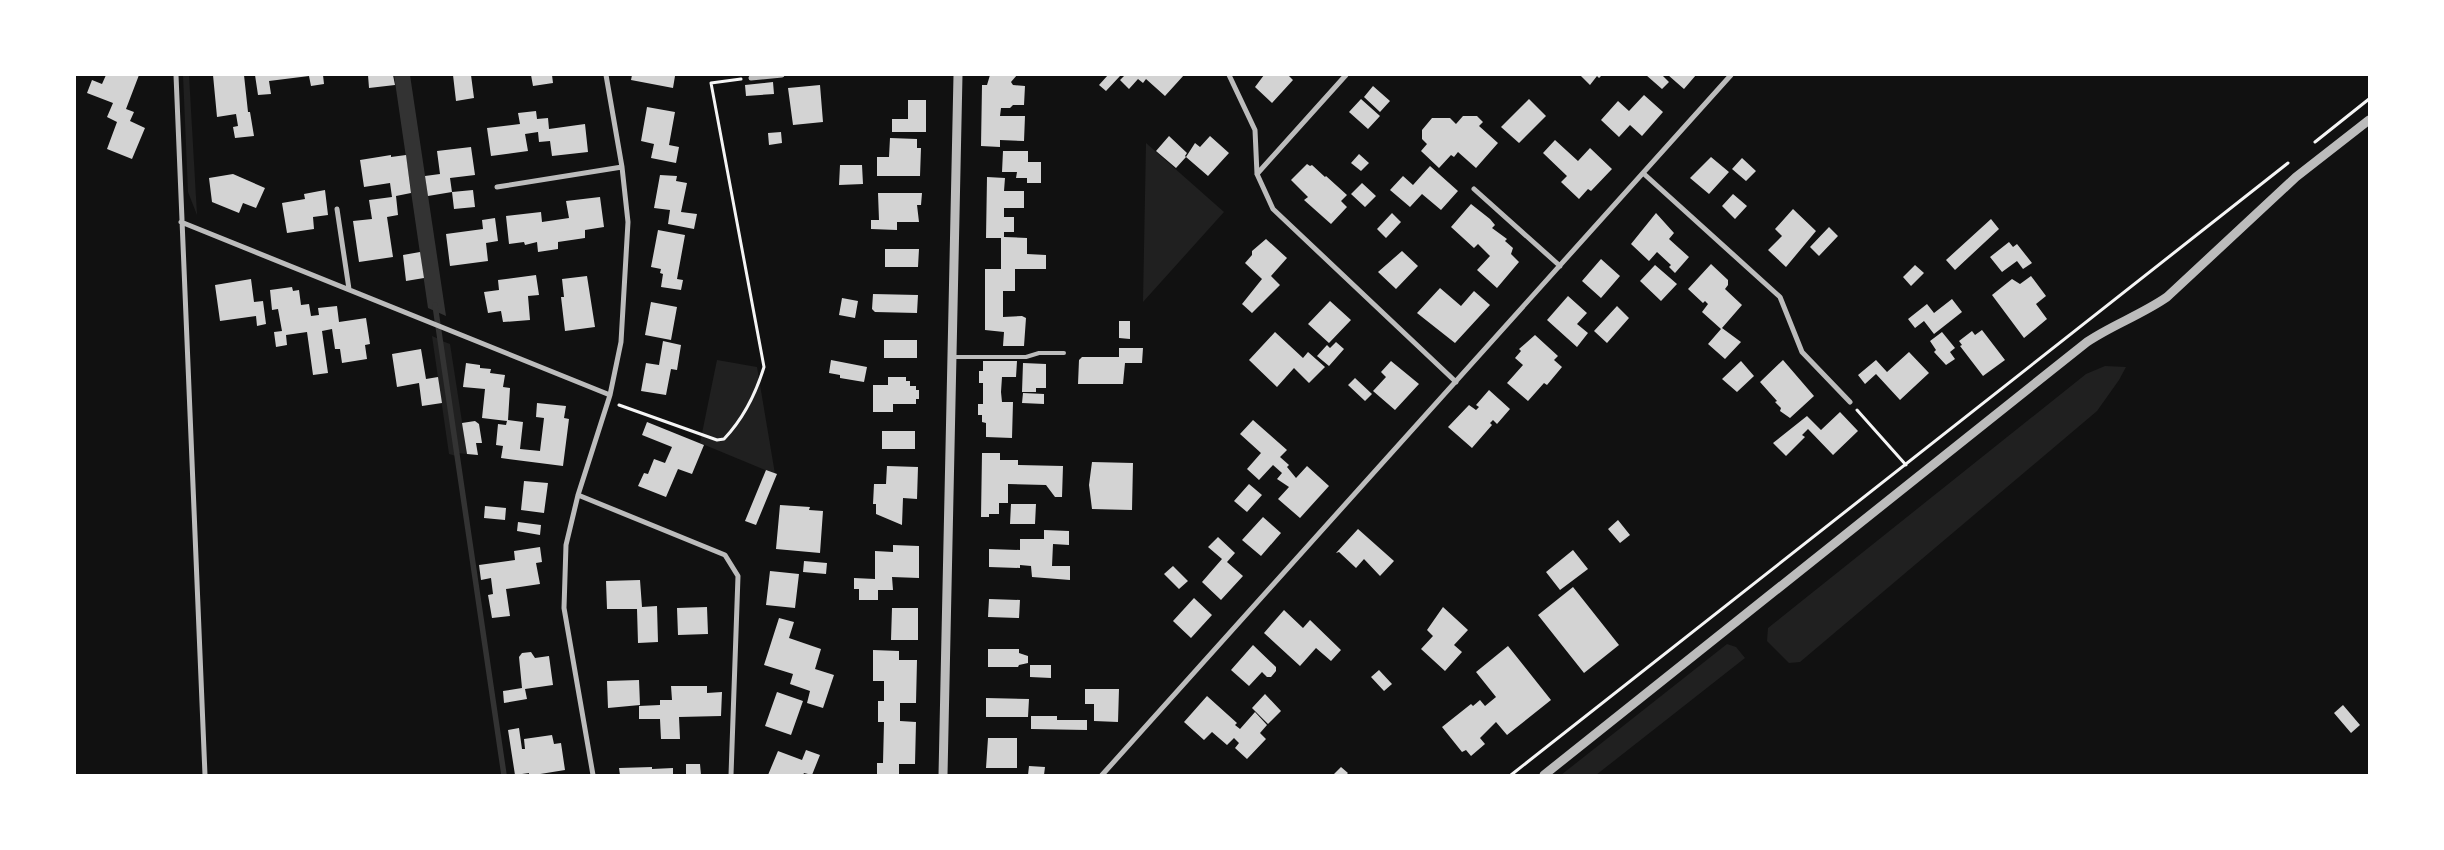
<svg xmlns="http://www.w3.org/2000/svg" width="2444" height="850" viewBox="0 0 2444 850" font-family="'Work Sans',sans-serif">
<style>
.green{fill:#202020}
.water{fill:#333}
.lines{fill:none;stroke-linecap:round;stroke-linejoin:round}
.stream{stroke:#333;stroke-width:5.5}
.building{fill:#d3d3d3}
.path{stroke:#f5f5f5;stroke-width:3}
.service{stroke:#bcbcbc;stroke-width:4}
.minor{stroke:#bcbcbc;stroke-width:5}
.tertiary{stroke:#bcbcbc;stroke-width:9}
</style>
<rect width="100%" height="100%" fill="#111"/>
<path class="green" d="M183 75H189L197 215 188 192Z
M1146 143 1224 212 1143 302Z
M432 336 439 339 456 456 449 454Z
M442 341 450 344 467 454 457 453Z
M717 360 757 367 775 474 700 443Z
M2105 366 2126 367 2119 380 2097 411 1800 662 1789 663 1767 641 1768 628 2086 374Z
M1727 644 1736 647 1745 658 1596 775H1561Z"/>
<path class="water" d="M394 75H410L446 316 428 308Z"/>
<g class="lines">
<path class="stream" d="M435 305 504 775"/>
</g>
<path class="building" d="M106 75H139L126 109 134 112 130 121 145 128 132 159 107 149 117 122 107 117 113 103 87 93 92 80 102 84Z
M213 75H244L248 112H250L254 136 235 138 233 127 238 126 236 114 217 117Z
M255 75H323L324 84 311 86 309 76 269 81 271 94 258 95Z
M368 75H393L395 85 369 88Z
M453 75H471L474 98 456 101Z
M531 75H552L553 83 533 86Z
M632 75H669L675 76 673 88 631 80Z
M990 75H1017L1011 82 1013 85 1025 86 1024 105H1013L1010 108H1001L1000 116H1025L1024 141 1000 140V147L981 146 982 85H987Z
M1108 75 1120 76 1106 91 1099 85Z
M1125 75H1184L1165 96 1146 79 1143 83 1138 79 1129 89 1120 80Z
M1264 75H1288L1293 80 1272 103 1255 87Z
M1580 75H1602L1599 78 1597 76 1590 85Z
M1646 75H1662L1669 82 1662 89Z
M1668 75H1696L1684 89Z
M773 82 774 94 746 96 745 85Z
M820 85 823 122 793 125 788 88Z
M1373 86 1390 101 1380 112 1364 97Z
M1644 95 1663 112 1642 136 1630 125 1619 137 1601 120 1618 101 1629 111Z
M1361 99 1380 116 1368 129 1349 112Z
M1529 99 1546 116 1519 143 1501 127Z
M908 100H926V132H892V119H908Z
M647 107 675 112 669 145 679 147 676 163 651 158 654 144 641 141Z
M536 111 537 119 548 118 549 129 585 124 588 152 552 156 550 141 539 142 538 132 525 134 528 151 491 156 487 128 520 124 518 113Z
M1463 116H1477L1483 122 1479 126 1498 143 1476 168 1458 152 1454 157 1451 155 1439 168 1421 151 1427 144 1422 139V130L1432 118H1450L1456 124Z
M781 132 782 143 769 145 768 133Z
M1169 136 1187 153 1185 156 1186 157 1195 143 1200 147 1210 136 1229 153 1208 176 1186 157 1176 168 1156 151Z
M890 138 917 139V148H921L920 176H877V157H889Z
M1555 140 1578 161 1590 148 1612 169 1591 191 1588 189 1579 199 1561 182 1567 176 1543 153Z
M471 147 475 175 450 178 452 192 428 196 425 176 440 174 437 151Z
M1003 151H1028V162H1041V183H1027V178H1016L1017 172H1002Z
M1359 154 1369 163 1361 171 1351 163Z
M391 155V157L406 155 411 193 396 196 398 215 387 217 393 257 359 262 353 221 372 219 369 200 392 197 390 183 364 187 360 160Z
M1711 157 1729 172 1709 194 1690 178Z
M1742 158 1756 171 1746 181 1732 169Z
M1307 164 1310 166 1312 165 1325 177 1326 176 1347 195 1341 201 1347 207 1331 224 1304 200 1308 197 1291 180Z
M840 165H862L863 184 839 185Z
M1430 166 1458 191 1441 210 1422 194 1410 207 1390 190 1403 176 1413 185Z
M233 174 265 188 256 208 243 203 239 213 212 202 209 178Z
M660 175 677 176 676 181 687 183 681 212 697 214 694 229 668 224 670 210 654 208Z
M987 177 1005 178 1004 191H1024V208H1004V217H1014V232H1004V237L1027 238V254L1046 255V269H1015V291H1003V317L1022 316 1026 318 1024 346H1003L1004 332 985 330V269H1001V238H986Z
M1362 183 1376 196 1365 207 1351 194Z
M325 190 328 215 313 217 314 229 287 233 282 203 305 199 304 194Z
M473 190 475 207 454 209 452 192Z
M878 193H922L921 205H917L919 222H897V230L871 229V220H879Z
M1733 194 1747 206 1735 219 1722 206Z
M600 197 604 227 585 230V238L558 242V249L538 252 537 242 525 245 524 242 509 244 506 216 541 212 542 222 569 218 566 201Z
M1471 204 1490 219 1495 225 1492 228 1507 239 1505 241 1513 248 1511 254 1519 262 1497 288 1477 270 1490 256 1478 244 1474 248 1451 227Z
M1793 209 1816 231 1786 267 1768 250 1782 236 1775 229Z
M1392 213 1401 222 1386 238 1377 229Z
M1656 213 1674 233 1669 239 1689 257 1675 273 1669 267 1671 265 1657 252 1649 261 1631 244Z
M495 218 498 241 486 243 488 261 450 266 446 234 483 229 482 220Z
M1991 219 1999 229 1955 270 1946 260Z
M1829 227 1838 236 1819 256 1810 247Z
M658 230 685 235 677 279 683 280 681 290 661 287 663 274 660 273 661 269 651 267Z
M1266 239 1287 258 1271 276 1280 285 1252 313 1242 304 1262 279 1245 263 1252 255V251Z
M2009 242 2013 247 2017 244 2032 263 2023 269 2017 261 2002 272 1990 257Z
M885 249H919L918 267H885Z
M1402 251 1418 266 1396 289 1378 272Z
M420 252 424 278 406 281 403 255Z
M1601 259 1620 276 1601 298 1582 281Z
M1711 264 1728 280V285L1725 289 1742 305 1722 328 1741 342 1725 359 1708 344 1721 329 1702 312 1708 304 1705 301 1703 303 1688 289Z
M1655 265 1677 284 1661 301 1640 281Z
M1915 265 1924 273 1911 286 1903 277Z
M536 275 539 295 528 296 530 320 503 322 501 311 488 313 484 292 499 290 498 280Z
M587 276 595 327 565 331 561 297H564L562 279Z
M2031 276 2046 296 2036 304 2047 319 2024 338 1992 295 2012 279 2020 284Z
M251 279 254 302 263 301 266 324 257 326 256 316 220 321 215 285Z
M292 287 293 291 299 290 301 305 309 304 311 316 319 315 318 308 337 306 339 322 366 318 370 344 365 345 367 359 342 363 340 349H335L332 329 322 331 328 373 313 375 307 332 286 335 287 345 276 347 274 332 282 331 278 309 272 310 270 290Z
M1440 288 1461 306 1474 291 1490 305 1455 343 1417 313Z
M873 294 918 295 917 313 875 312 872 309Z
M1568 296 1587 313 1577 324 1588 333 1577 347 1547 320Z
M842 298 858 301 855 318 839 315Z
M1952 299 1962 312 1934 334 1924 321 1915 328 1908 319 1927 304 1934 313Z
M1330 301 1351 320 1329 343 1308 324Z
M651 302 677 307 671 340 645 335Z
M1617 306 1629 318 1607 343 1594 331Z
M1119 321H1130V339L1119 338Z
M1982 330 2005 360 1983 376 1960 346 1962 345 1959 341 1972 331 1975 335Z
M1275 332 1303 358 1308 352 1325 367 1309 383 1294 368 1277 387 1249 360Z
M1942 332 1955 348 1950 352 1955 359 1946 365 1934 352 1936 350 1930 341Z
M1535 335 1558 356 1554 360 1562 367 1547 385 1544 383 1528 401 1507 383 1523 365 1515 358 1521 351 1519 349Z
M884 340H917V358H884Z
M663 341 681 345 677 370 671 369 666 395 641 391 646 363 659 365Z
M1336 342 1344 349 1329 366 1317 356 1327 345 1330 348Z
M1119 348H1143L1142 363H1125L1123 384H1078L1079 360 1082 357H1119Z
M421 349 426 379 438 377 442 403 422 406 419 383 397 387 392 354Z
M1909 352 1929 373 1900 400 1876 374 1865 384 1858 375 1876 360 1887 372Z
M831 360 867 367 864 382 840 378V375L829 373Z
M1783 360 1814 396 1790 418 1780 411 1781 408 1775 402 1777 401 1760 382Z
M983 361H1017L1016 377H1002L1001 392 1002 402H1013L1012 438 986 437V423L982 422V415H978V404H983V383H979V371H983Z
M1391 361 1419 384 1395 410 1373 391 1386 377 1381 372Z
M1741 361 1754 376 1737 392 1722 379Z
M466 363 480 365V368L491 369 490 373 505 375 503 387 510 388 508 420 523 422 520 449 540 451 544 418 536 417 537 403 566 406 564 418 569 419 563 466 501 458 503 446 496 445 498 424 506 425 507 421 482 418 485 389 463 387Z
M1023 363 1046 364V388H1036V392H1022Z
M888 377H906V381H910V386H916V390H919V399H916V404H893V412H873V385H888Z
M1355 378 1372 394 1365 401 1348 385Z
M1489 390 1510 409 1497 424 1493 420 1490 423 1492 425 1472 448 1448 427 1469 405 1476 410 1479 407 1476 405Z
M1023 393 1044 394V404L1022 403Z
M1840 412 1858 431 1833 455 1808 429 1802 435 1805 437 1786 456 1773 443 1807 416 1821 430Z
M1253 420 1287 450 1280 457 1289 465 1287 467 1296 478 1307 466 1329 486 1300 518 1278 499 1289 487 1277 479 1282 473 1273 465 1259 480 1247 469 1261 453 1240 434Z
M475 421 479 424 482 443H476L478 455 467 454 462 423Z
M647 422 704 445 692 474 678 469 666 497 638 486 644 473 648 474 654 459 665 463 672 447 642 435Z
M882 431H915V449H882Z
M982 453H1000V460H1018V465L1063 466 1062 497H1055L1046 485 1008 484V503H999V514H989V517H981Z
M1092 462 1133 463 1132 510 1092 509 1089 485Z
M887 466 918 467 917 499 903 498 902 525 876 514V504H873L874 484H886Z
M766 470 777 474 756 525 745 521Z
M524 481 548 483 544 513 521 510Z
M1249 484 1262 495 1247 512 1234 501Z
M1011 504H1036L1035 524H1010Z
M780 505 810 507 809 510 823 511 820 553 776 549Z
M485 506 506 508 505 520 484 518Z
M1263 517 1281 533 1261 556 1242 540Z
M1618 520 1630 535 1620 543 1608 529Z
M518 522 541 525 540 535 517 531Z
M1358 529 1394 561 1380 576 1364 559 1356 568 1339 552 1336 553Z
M1044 530 1069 531V545L1053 544 1052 566H1070V580L1032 577 1031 566 1020 565V568L989 567V549L1020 550V539H1044Z
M1218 537 1235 553 1227 562 1243 576 1221 600 1202 582 1222 559 1208 547Z
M893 545 919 546V578L892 577 893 590H878V600H859V589H854V578L875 579V551L893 552Z
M540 547 542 562 536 563 540 584 506 589 510 616 492 618 488 595 493 594 491 578 481 580 479 565 515 560 514 551Z
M1573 550 1588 569 1560 590 1546 572Z
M804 561 827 563 826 574 803 572Z
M1173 566 1188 581 1179 589 1164 574Z
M770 571 799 574 795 608 766 605Z
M640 580 642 607 657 606 658 642 638 643 637 609H607L606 581Z
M1573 587 1619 645 1584 673 1538 615Z
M1194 598 1212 615 1191 638 1173 621Z
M989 599 1020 600 1019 618 988 617Z
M707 607 708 634 678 635 677 608Z
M1443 607 1468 630 1454 645 1462 652 1445 671 1421 649 1433 636 1427 630Z
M892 608H918V640H891Z
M1284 610 1303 628 1310 620 1341 650 1331 661 1316 648 1300 666 1264 633Z
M779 618 794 622 789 638 821 649 815 669 834 675 823 708 807 703 810 691 790 684 793 674 764 665Z
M1253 645 1276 667V671L1271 677H1267L1262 672 1249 686 1231 670Z
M1508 646 1551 700 1507 735 1496 722 1480 738 1485 744 1471 756 1466 750 1462 752 1442 727 1471 704 1473 706 1480 700 1485 706 1496 697 1476 672Z
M988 649H1019V653L1028 656V663L1019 665 1018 667H988Z
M873 650 899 651V660H917L916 703H900V721L916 722 915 764H899V775H877V763H883L884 722H878V701H884V681H873Z
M531 652 535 658 549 656 553 685 525 689 527 699 504 703 503 691 522 688 519 657 522 653Z
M1030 665H1051V678L1030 677Z
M1379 670 1392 684 1384 691 1371 677Z
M639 680 640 705 608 708 607 681Z
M671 686H707V693L722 692 721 716 679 717 680 739H661L660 719H639V706L660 705V700H672Z
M1085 689H1119L1118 722 1094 721V704H1085Z
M777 692 803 701 791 735 765 726Z
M1265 694 1281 711 1268 724 1252 708Z
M1207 696 1237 723 1235 725 1240 729 1255 712 1267 725 1260 733 1266 739 1247 759 1235 748 1239 743 1234 738 1227 745 1212 732 1204 740 1184 722Z
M986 698 1029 699 1028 717H986Z
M2343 705 2360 725 2351 733 2334 713Z
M1031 716H1057V720H1087V730L1031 729Z
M519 728 522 749H525L524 739 552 735 554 744 561 743 565 770 534 775H529V773L515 775 508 730Z
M988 738H1017V768H986Z
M806 750 820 755 812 775 804 773 803 775H768L778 751 802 760Z
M686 764H700L701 775H686Z
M1029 766 1045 767 1044 775H1028Z
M652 767V769L673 768V775H620L619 768Z
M1341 767 1348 773 1346 775H1333Z"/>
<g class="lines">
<path class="path" d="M2315 142 2369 99
M619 405 717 440 724 439C743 419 756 393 764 367L711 83 741 79
M1857 410 1906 465
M1511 775 2288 163"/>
<path class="service" d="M952 357H1026L1039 353H1064"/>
<path class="minor" d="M176 75 205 775
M1229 75 1255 130 1257 174 1273 209 1456 382
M751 78 782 75
M1643 173 1780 297 1802 352 1850 402
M1257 174 1346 75
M497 187 622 167
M1474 189 1560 266
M337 209 349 289
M181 222 610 395
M578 495 725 555 738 576 731 775
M593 775 564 608 566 545 578 495 610 395 621 342 628 222 622 167 606 75
M1102 775 1731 75"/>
<path class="tertiary" d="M943 775 958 75
M1544 775 2087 342C2112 325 2141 315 2167 297L2296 177 2369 120"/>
</g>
<rect width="2444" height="850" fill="none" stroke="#ffffff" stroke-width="152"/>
</svg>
